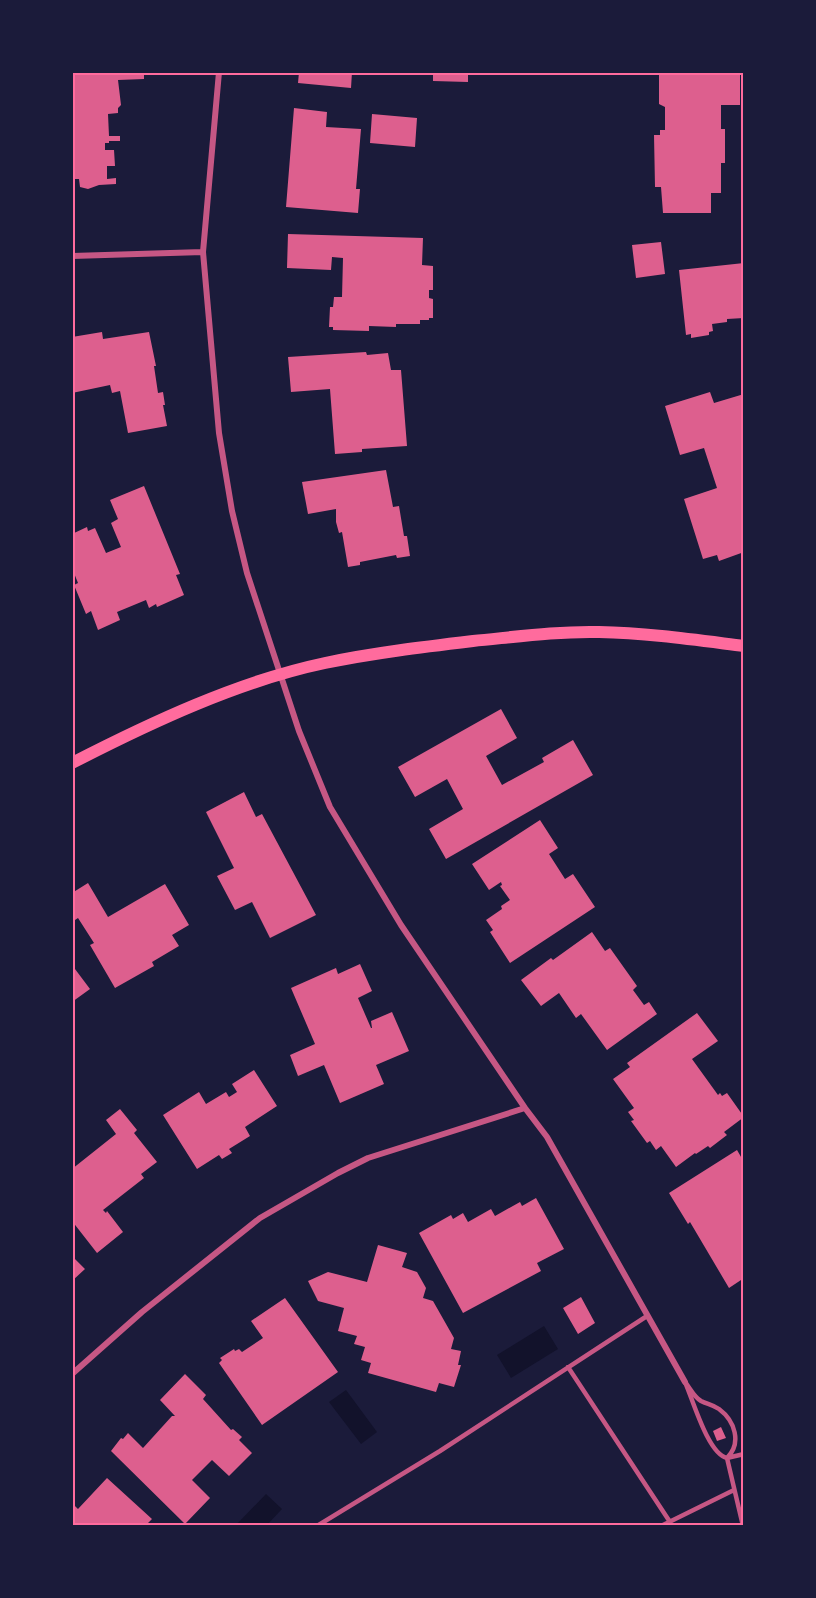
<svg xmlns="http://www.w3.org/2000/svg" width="816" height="1598" viewBox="0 0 816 1598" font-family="'Varela Round',sans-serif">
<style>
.water{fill:#12122b}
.building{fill:#dd5f8e}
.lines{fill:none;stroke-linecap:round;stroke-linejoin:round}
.service{stroke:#c65784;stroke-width:4.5}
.minor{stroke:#c65784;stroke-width:6}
.secondary{stroke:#ff6b9d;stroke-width:12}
.neatline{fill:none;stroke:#ff6b9d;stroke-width:2}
</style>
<rect width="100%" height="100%" fill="#1b1b3a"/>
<path class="water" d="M544 1326 558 1349 511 1378 497 1355Z
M346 1390 377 1432 361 1444 329 1402Z
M266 1494 282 1509 266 1526H235Z"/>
<path class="building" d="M72 72H144V79L118 80 121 105 118 108V113L108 114 109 136H120V141H109V143H105V150H114L115 166H107V179L116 178V184L99 185 88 189 80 187 79 179H72Z
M299 72H352L351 88 298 83Z
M433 72H468V82L433 81Z
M659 72H740V105H721V129H725V163H721V193H711V213H663L661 187H655L654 135H660V130H665V107L659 104Z
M294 108 327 112 326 127 361 129 356 189H360L358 213 286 207Z
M372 114 417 118 415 147 370 143Z
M288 234 423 238 422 265 433 266V290H429V298L433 299V318H429V320H420V324H396V327L369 326V331L333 330V327H329L330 307H333L334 297H342L343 258 332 257 331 270 287 268Z
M661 242 665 274 636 278 632 245Z
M744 263V318L727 319V322L712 324 713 331 709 332V335L691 338V334L686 335 679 270Z
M102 332 103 339 149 332 156 366H154L158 393 163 392 165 405H163L167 426 128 433 120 391 112 393 110 385 72 393V337Z
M366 352 367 355 388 353 391 370H401L407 446 362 449V452L335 454 330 389 291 392 288 357Z
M710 392 714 403 744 394V552L719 561 717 555 703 559 684 499 717 488 704 448 680 455 665 406Z
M386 470 393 507 399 506 404 536H407L410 556 397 558 396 555 360 562V565L348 567 342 532 339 533 336 522V509L308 514 302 482Z
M144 486 180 574 176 575 184 595 157 607 156 604 149 608 146 600 117 612 120 620 98 630 91 611 86 614 74 585 78 583 72 568V534L87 527 88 531 95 528 106 553 121 547 111 523 118 519 110 500Z
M501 709 517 738 486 756 502 785 544 762 542 758 573 740 593 775 446 859 429 829 463 809 447 779 415 797 398 767Z
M244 792 256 817 262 814 316 915 270 938 252 902 235 910 217 876 234 868 206 812Z
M540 820 558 848 549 854 565 879 573 874 595 907 510 963 490 932 493 930 486 920 502 909 501 906 510 900 500 886 502 885 501 882 489 890 472 864Z
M88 883 108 917 165 884 189 925 172 935 179 946 152 962 154 966 115 988 90 945 94 943 78 918 72 922V893Z
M592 932 605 951 610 948 637 986 633 990 644 1005 649 1002 657 1014 607 1050 581 1014 576 1018 559 993 541 1006 521 980 551 958 553 960Z
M360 964 372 991 358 998 371 1028H372L371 1021 392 1012 409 1051 376 1065 384 1084 340 1103 324 1065 298 1076 290 1055 315 1044 291 988 336 968 338 974Z
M72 965 90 989 72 1002Z
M697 1013 718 1041 692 1059 718 1095 720 1093 722 1096 727 1093 744 1117 724 1132 727 1135 710 1148 708 1146 696 1154 695 1153 676 1167 661 1146 656 1150 650 1141 647 1143 631 1121 634 1120 628 1112 634 1108 613 1079 630 1067 627 1063Z
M254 1070 277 1106 245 1127 250 1136 229 1149 232 1153 222 1159 219 1155 197 1169 163 1115 199 1092 206 1104 226 1092 229 1097 237 1092 232 1084Z
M120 1109 137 1130 134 1133 157 1162 141 1174 144 1178 103 1210 106 1213 107 1211 123 1232 97 1253 72 1221V1169L116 1134 106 1120Z
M737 1150 744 1162V1278L729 1288 690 1222 688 1224 669 1193Z
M536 1198 564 1249 537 1263 541 1271 463 1313 419 1233 451 1215 453 1219 463 1213 468 1222 491 1209 495 1216 520 1202 522 1206Z
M378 1245 407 1253 402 1267 417 1272 426 1288 423 1298 433 1301 454 1338 451 1349 461 1351 458 1365H461L454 1387 439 1383 436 1392 368 1373 371 1363 361 1360 365 1347 354 1344 357 1336 338 1331 344 1308 318 1301 308 1281 328 1272 367 1282Z
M72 1256 85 1269 72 1281Z
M581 1297 595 1323 578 1334 563 1308Z
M285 1298 338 1372 262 1425 219 1363 222 1360 220 1358 234 1349 235 1351 239 1349 242 1352 263 1338 251 1321Z
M185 1374 206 1395 203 1399 231 1430 233 1429 242 1437 239 1440 252 1453 229 1476 212 1460 192 1480 210 1498 185 1524 111 1451 121 1438 123 1439 128 1433 143 1448 172 1416H175L160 1400Z
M721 1427 726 1438 717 1441 713 1431Z
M107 1478 152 1519 145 1526H72V1503L78 1509Z"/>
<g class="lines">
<path class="service" d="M568 1367 670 1522
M685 1382C690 1388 694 1397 701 1401 707 1404 713 1405 719 1409 735 1421 742 1443 727 1458 708 1454 693 1400 685 1382Z
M317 1526 440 1451 647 1316
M661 1526 734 1490
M743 1526 727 1458 744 1454"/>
<path class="minor" d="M219 72 203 252 219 433 232 511 247 573 299 731 330 807 401 925 525 1108 547 1137 685 1382
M72 256 203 252
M72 1374 142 1312 260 1218 338 1173 368 1158 525 1108"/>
<path class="secondary" d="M72 763C150 723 239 681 325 663 373 653 423 647 473 641 515 637 557 631 599 632 648 633 696 640 744 646"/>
</g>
<rect width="816" height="1598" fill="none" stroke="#1b1b3a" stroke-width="147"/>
<rect x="74" y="74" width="668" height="1450" class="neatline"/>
</svg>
